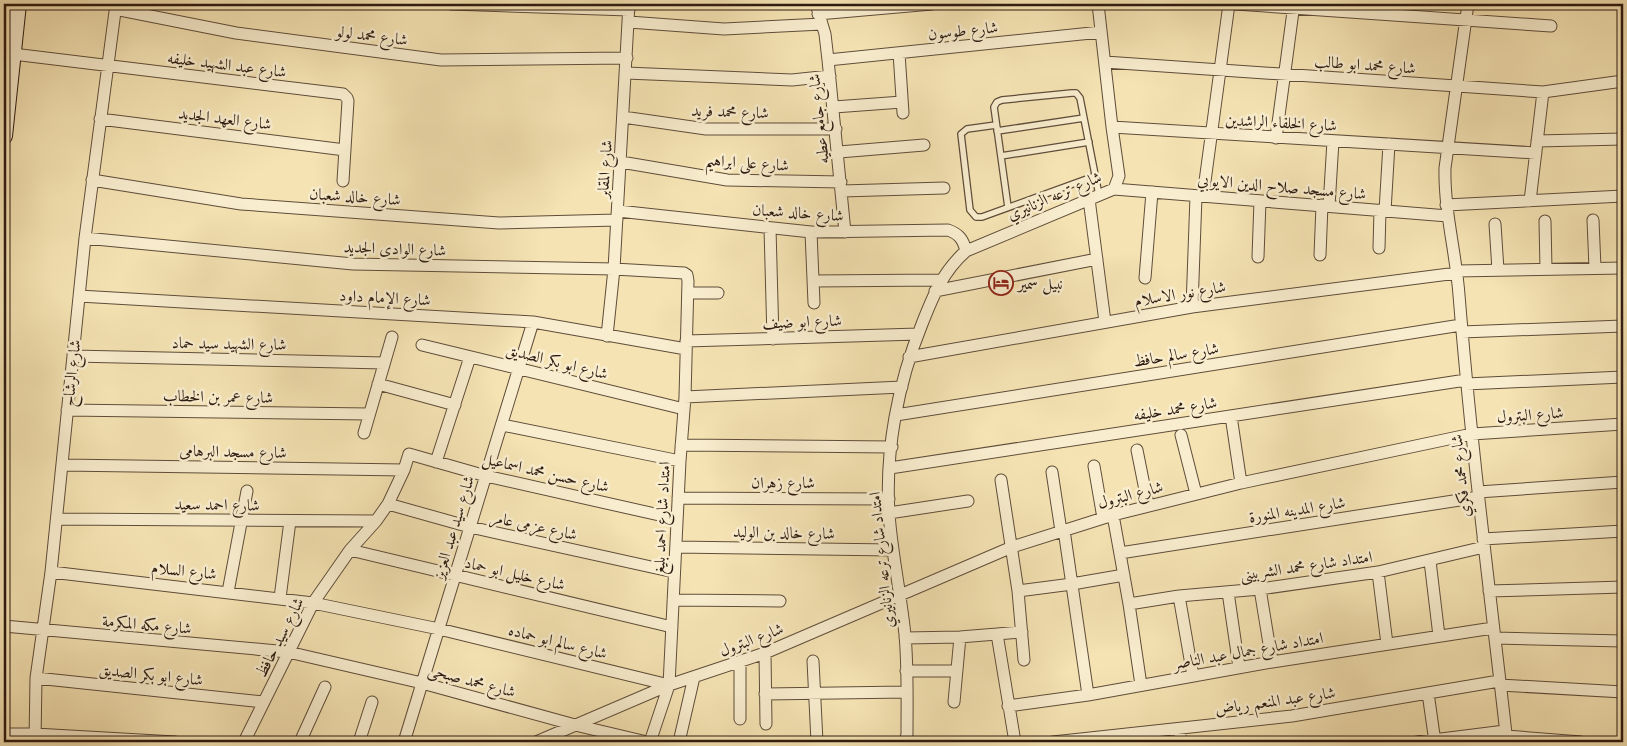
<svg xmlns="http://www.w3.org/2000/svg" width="1627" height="746" viewBox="0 0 1627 746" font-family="Cardo,Amiri,serif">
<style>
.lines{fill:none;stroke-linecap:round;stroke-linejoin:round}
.service-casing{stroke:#5f4d3a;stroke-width:8}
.minor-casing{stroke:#5f4d3a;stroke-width:13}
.secondary-casing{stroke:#2d1b11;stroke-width:18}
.service{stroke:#f8edce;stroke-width:5.5}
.minor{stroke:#f8edce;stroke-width:11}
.secondary{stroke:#f8edce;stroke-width:16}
.labels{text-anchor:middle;stroke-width:5;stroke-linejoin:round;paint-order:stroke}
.street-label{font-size:16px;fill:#2d1b11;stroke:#f8edce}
.poi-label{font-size:16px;fill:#2d1b11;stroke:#f8edce;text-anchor:start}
</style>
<rect width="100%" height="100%" fill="#f5e3b3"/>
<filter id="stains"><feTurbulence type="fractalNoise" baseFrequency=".004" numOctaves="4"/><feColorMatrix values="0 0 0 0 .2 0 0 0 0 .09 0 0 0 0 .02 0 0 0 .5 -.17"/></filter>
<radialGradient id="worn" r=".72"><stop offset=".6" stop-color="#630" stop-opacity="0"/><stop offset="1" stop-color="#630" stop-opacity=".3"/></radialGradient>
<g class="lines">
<defs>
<path id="service" d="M996 125 967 129 961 134 970 210 976 217H982L1095 176
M997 131 1084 118
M1001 156 1089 142
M1008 207 994 107 997 102 1002 100 1072 93H1076L1080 98 1099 195"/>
<path id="minor" d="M451 4 629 10
M816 4 825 34 828 60 845 232
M1236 4 1551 26
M1468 4 1445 168C1444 211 1456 253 1459 295 1471 445 1490 593 1507 742
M115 9 236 33 441 60 627 58
M818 14 932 4
M629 22 724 29 822 24
M899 53 903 113
M13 54 343 94 347 98 348 101 343 181
M828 60 1101 32
M1105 62 1543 92 1623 81
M626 73 792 80 830 76
M834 107 902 102
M623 117 706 129H836
M100 119 345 150
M1112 127 1536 153
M1276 138 1294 4
M1537 141 1623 139
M839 152 924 145
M621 162 727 180 841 182
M92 180 241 204 499 223 617 220
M1114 189 1448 216
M842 191 944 188
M1203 196 1229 4
M1089 199 1105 322
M1530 201 1543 92
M1446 205 1623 196
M1329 206 1333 141
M618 211 811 232 948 230C959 234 963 239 966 251
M1385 211 1389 144
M1593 220 1595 268
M1545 221 1546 269
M1495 224 1498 270
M770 228 773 339
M811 232 814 303
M85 238 353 264 614 269 684 273 687 275 688 281 685 397 680 461 669 685 650 742
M1379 248 1380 210
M1320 255 1322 205
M1258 257 1260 201
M1457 271 1623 268
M1145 278 1152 192
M813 281 940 280
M935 291 1097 259
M688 293H718
M79 296 533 322 686 349
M1192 307 1196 196
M1462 332 1623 326
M607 336 614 269 629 4
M686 341 918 334
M422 345 684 409
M73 356 384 363
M909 357 1192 307 1457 273
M378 384 455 405
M1466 384 1623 377
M685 397 902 387
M67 410 369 414
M896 415 1461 325
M1231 416 1241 483
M502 425 680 461
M364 433 392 337
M1181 435 1196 494
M681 445 892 447
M1137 450 1148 505
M436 462 470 357
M62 465 404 470
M1094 466 1103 518
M890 468 1466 380
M1052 472 1061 531
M1001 480 1018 591 1024 660
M1478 492 1623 482
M678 498 889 499
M388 504 470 527 674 572
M889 513 968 501
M1113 515 1129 604 1141 685
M57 519 376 521
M1064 530 1088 695
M1483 539 1623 531
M676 547 893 550
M350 550 672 627
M1120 553 1479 497
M1430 561 1439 636
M51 572 313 603 439 629 669 685
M1378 572 1387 644
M1260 589 1272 662
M1018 591 1072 584 1124 575
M1489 591 1623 587
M228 592 247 491
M1228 592 1239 667
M1179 596 1193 676
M280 598 290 521
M673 600 780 601
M1129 604 1179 596 1260 589 1378 572 1484 547
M4 626 288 652 422 683 575 725 647 742
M997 634 1015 742
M905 638 960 637 1022 632
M1495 638 1623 641
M765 653 766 724
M813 661 817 742
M906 671H957
M36 678 263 702
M1500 685 1623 692
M1428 693 1435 742
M765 694 906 692
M954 702 960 637
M1008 706 1088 695 1272 662 1493 628
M740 719V661
M1179 729 1181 742
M4 734H35L175 742
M1506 736 1581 742
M35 742 36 678 51 572 85 238 116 4
M244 742 313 603 350 550 376 521 388 504 404 470 409 454 486 476 677 519
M300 742 325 687
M359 742 372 702
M404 742 533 322
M536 742 669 685 765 653 1012 547 1113 515 1241 483 1472 434 1623 424
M679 742 694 677
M905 742 907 734C907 701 908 668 905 635 901 595 892 555 889 514 885 450 898 383 922 324 933 296 943 271 966 251L1114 189 1119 176 1112 127 1098 4
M1053 742 1292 716 1499 681
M1417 742 1505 731"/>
<path id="secondary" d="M4 136 18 4"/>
</defs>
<use href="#service" class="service-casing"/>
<use href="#minor" class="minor-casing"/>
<use href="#secondary" class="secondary-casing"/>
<use href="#service" class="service"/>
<use href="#minor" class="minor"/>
<use href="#secondary" class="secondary"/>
</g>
<defs>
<symbol id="hotel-ring" viewBox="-11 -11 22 22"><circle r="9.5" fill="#f8edce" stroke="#8f2418" stroke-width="1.5"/><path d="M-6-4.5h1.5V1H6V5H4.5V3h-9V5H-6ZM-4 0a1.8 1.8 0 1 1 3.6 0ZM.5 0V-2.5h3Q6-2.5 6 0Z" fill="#8f2418"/></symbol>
</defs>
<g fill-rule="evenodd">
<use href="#hotel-ring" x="987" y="269" width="28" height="28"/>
</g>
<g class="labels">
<g class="street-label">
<text transform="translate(963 30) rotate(-6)" y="6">شارع طوسون</text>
<text transform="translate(372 35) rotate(7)" y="6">شارع محمد لولو</text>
<text transform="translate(227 64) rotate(7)" y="6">شارع عبد الشهيد خليفه</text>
<text transform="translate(1365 64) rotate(4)" y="6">شارع محمد ابو طالب</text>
<text transform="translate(730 111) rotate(2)" y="6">شارع محمد فريد</text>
<text transform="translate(225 118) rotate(7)" y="6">شارع العهد الجديد</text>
<text transform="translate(818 119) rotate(-96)" y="6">شارع جامع عطيه</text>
<text transform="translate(1281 122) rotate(3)" y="6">شارع الخلفاء الراشدين</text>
<text transform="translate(747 162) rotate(4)" y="6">شارع على ابراهيم</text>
<text transform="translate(604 169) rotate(-86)" y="6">شارع المقابر</text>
<text transform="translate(1282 186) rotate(5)" y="6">شارع مسجد صلاح الدين الايوبي</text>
<text transform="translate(1054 195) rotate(-23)" y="6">شارع ترعه الزنانيري</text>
<text transform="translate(355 196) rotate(4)" y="6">شارع خالد شعبان</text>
<text transform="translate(798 212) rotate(4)" y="6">شارع خالد شعبان</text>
<text transform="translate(395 248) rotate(2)" y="6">شارع الوادى الجديد</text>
<text transform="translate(1180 293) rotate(-9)" y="6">شارع نور الاسلام</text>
<text transform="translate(385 297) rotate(3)" y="6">شارع الإمام داود</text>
<text transform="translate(802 321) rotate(-2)" y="6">شارع ابو ضيف</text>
<text transform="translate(229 343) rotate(1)" y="6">شارع الشهيد سيد حماد</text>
<text transform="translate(1176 354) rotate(-9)" y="6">شارع سالم حافظ</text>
<text transform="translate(557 361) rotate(14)" y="6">شارع ابو بكر الصديق</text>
<text transform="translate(71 373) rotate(-84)" y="6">شارع الرشاح</text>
<text transform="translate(218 396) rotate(1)" y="6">شارع عمر بن الخطاب</text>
<text transform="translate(1175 408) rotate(-9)" y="6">شارع محمد خليفه</text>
<text transform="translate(1530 414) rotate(-4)" y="6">شارع البترول</text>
<text transform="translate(233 451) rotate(1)" y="6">شارع مسجد البرهامى</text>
<text transform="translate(546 472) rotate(13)" y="6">شارع حسن محمد اسماعيل</text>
<text transform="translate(1460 476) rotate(-96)" y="6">شارع محمد فكري</text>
<text x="783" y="488">شارع زهران</text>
<text transform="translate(1130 494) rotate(-15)" y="6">شارع البترول</text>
<text transform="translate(217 504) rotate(1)" y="6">شارع احمد سعيد</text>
<text transform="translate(1297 509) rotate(-9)" y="6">شارع المدينه المنورة</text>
<text transform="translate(661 518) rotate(-87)" y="6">امتداد شارع احمد بليغ</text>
<text transform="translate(534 525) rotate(12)" y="6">شارع عزمى عامر</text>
<text transform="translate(453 527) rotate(-73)" y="6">شارع سيد عبد العزيز</text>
<text transform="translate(784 532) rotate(1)" y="6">شارع خالد بن الوليد</text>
<text transform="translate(881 560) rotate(-96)" y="6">امتداد شارع ترعه الزنانيري</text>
<text transform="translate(1306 565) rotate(-8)" y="6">امتداد شارع محمد الشربينى</text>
<text transform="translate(184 570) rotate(6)" y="6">شارع السلام</text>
<text transform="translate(515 573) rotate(13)" y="6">شارع خليل ابو حماد</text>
<text transform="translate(147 624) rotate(5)" y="6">شارع مكه المكرمة</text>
<text transform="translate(279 637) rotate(-63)" y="6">شارع سيد حافظ</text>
<text transform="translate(751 639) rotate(-21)" y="6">شارع البترول</text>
<text transform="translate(558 641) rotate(14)" y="6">شارع سالم ابو حماده</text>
<text transform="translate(1248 650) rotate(-10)" y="6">امتداد شارع جمال عبد الناصر</text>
<text transform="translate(151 674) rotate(6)" y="6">شارع ابو بكر الصديق</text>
<text transform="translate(472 680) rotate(15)" y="6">شارع محمد صبحى</text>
<text transform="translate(1275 700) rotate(-8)" y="6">شارع عبد المنعم رياض</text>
</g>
<g class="poi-label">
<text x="1018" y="289">نبيل سمير</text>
</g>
</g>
<rect width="1627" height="746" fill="none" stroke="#f5e3b3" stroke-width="20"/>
<rect x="5" y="5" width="1617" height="736" fill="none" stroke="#2d1b11" stroke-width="2.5"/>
<rect x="10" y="10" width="1607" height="726" fill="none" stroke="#2d1b11"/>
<rect width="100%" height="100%" filter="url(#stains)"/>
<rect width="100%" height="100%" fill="url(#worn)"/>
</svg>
